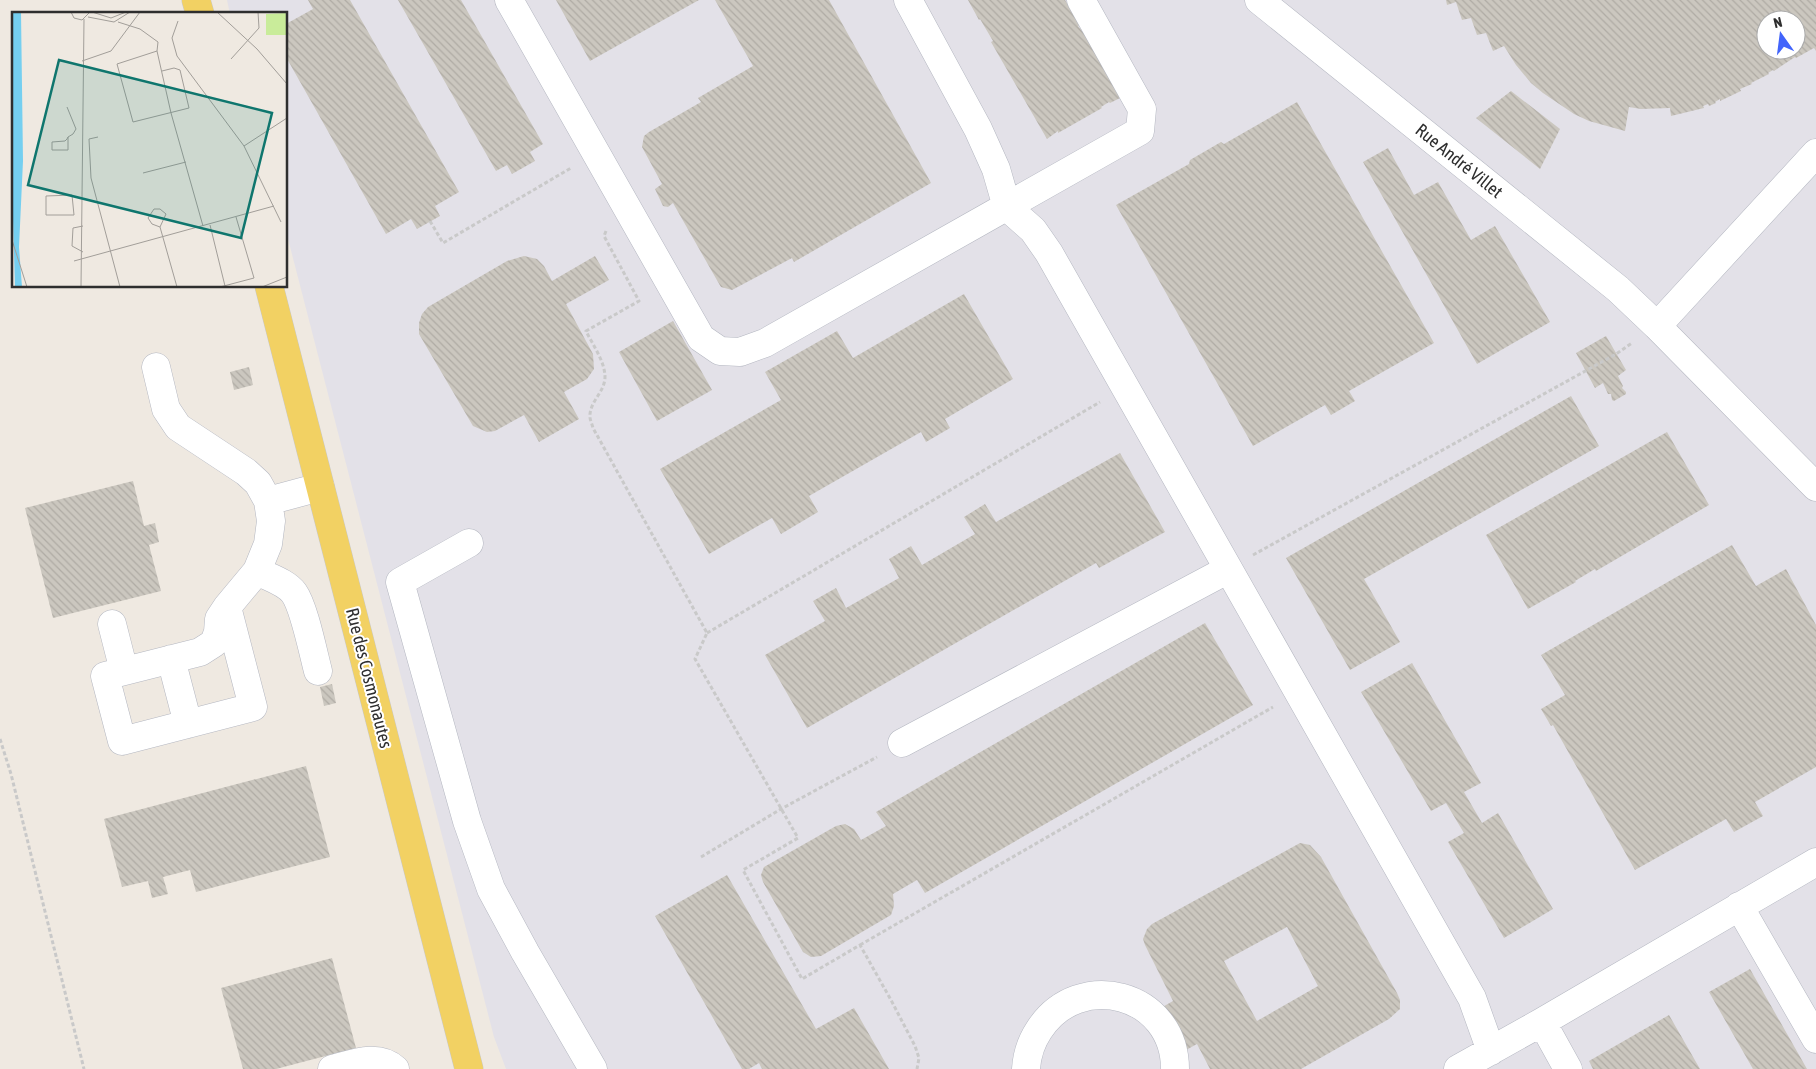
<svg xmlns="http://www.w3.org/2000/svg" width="1816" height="1069" viewBox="0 0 1816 1069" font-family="'Asap Condensed',sans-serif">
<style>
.industrial{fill:#e3e1e8;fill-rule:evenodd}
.building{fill:url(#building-back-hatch);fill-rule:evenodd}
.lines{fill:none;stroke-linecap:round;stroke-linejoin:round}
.minor-casing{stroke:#b4b7c1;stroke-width:29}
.major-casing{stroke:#c9c9c9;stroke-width:29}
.path{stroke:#c9c9c9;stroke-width:3;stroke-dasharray:4 2.5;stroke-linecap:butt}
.minor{stroke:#fff;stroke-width:28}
.major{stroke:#f2d163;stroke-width:28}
.labels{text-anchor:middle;stroke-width:4;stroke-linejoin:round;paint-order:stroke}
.street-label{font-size:18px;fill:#2e2e2e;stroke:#fff}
.inset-road{fill:none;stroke:#a29e99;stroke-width:1}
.view{fill:#0f766e;fill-opacity:0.15;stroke:#0f766e;stroke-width:2.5}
.inset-edge{fill:none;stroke:#2e2e2e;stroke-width:2.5}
</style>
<defs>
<pattern id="building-back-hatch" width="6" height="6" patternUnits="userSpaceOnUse" patternTransform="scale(1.25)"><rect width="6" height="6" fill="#cbc7bf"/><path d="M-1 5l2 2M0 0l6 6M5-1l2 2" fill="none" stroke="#afaba4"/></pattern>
</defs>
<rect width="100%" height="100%" fill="#efe9e1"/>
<path class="industrial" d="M227 0H1816V1069H506L494 1037 286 231V14H230ZM1766 20H1796V50H1766Z"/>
<path class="building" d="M308 0H350L459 192 435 206 440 216 417 229 411 219 386 234 286 57V24L313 9Z
M398 0H461L543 144 530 152 535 161 512 174 507 165 496 171Z
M556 0H699L590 61Z
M715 0H829L931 183 794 262 792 258 732 290 721 287 718 282 673 203 668 207 663 206 655 189 662 184 642 147 644 136 649 132 701 102 698 98 753 66Z
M968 0H1065L1080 25 1078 26 1086 36 1120 98 1110 103 1109 102 1101 107 1102 108 1058 133V131L1047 139 991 42 993 41 980 19 979 20Z
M1446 0H1816V51L1814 48 1796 58 1795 57 1774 71 1773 70 1768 73 1769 74 1751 83 1752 84 1740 89 1741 91 1720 101V99L1715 102 1716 103 1709 106 1708 104 1703 106 1704 108 1671 116 1670 108 1641 109 1629 107 1625 131 1589 121 1574 114 1543 93 1531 83 1516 65 1504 46 1493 51 1486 33 1477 35 1471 18 1462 20 1456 2 1447 5ZM1766 20H1796V50H1766Z
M1511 91 1560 129 1540 169 1476 118Z
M1297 102 1434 343 1349 391 1355 401 1331 415 1325 405 1253 446 1116 205 1189 164 1190 160 1221 142 1224 144Z
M1388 148 1414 195 1438 182 1471 240 1495 226 1550 322 1477 364 1363 162Z
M524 256 537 259 544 266 552 281 595 256 609 280 566 304 593 354 594 369 587 379 564 392 579 419 539 442 524 415 495 431 487 432 473 426 419 334V323L422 314 428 307 507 261Z
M964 294 1013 379 945 419 950 428 926 442 921 432 809 496 818 512 781 534 772 518 709 554 660 469 781 400 765 372 837 331 853 358Z
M673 321 712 390 657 421 619 352Z
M1606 336 1626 370 1618 376 1623 386 1622 388 1626 392V394L1614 401 1612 400 1611 394H1608L1603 383 1595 388 1576 353Z
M249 367 253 385 234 390 230 372Z
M1571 396 1599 446 1364 579 1400 642 1350 670 1286 558Z
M1667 432 1709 505 1596 571 1595 569 1575 581 1576 582 1528 609 1486 535Z
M1120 453 1165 532 1099 568 1096 563 807 728 765 655 825 621 813 601 836 588 846 608 899 578 889 559 911 546 922 565 975 534 964 517 985 504 996 522Z
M133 481 144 526 155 523 159 542 149 545 161 591 53 618 25 508Z
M1732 545 1756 586 1786 569 1816 625V767L1755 802 1763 816 1734 832 1726 819 1635 870 1553 725 1551 726 1541 709 1565 695 1541 655Z
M1205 623 1253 705 925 893 917 880 893 894 894 906 891 915 821 956 811 957 803 952 763 882 761 875 764 867 836 826 845 824 854 829 861 840 886 826 876 812Z
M1412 663 1481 783 1464 792 1482 823 1498 813 1553 909 1504 938 1448 842 1464 833 1446 803 1431 811 1361 692Z
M332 684 336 703 324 706 320 687Z
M306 766 330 857 196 892 190 870 163 877 168 894 152 898 148 881 122 887 104 819Z
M1300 843 1310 845 1321 857 1397 993 1400 1000V1009L1389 1019 1301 1069H1210L1197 1044 1175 1056 1152 1013 1173 1001 1145 945 1143 939 1147 929 1152 924ZM1287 927 1318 986 1257 1021 1224 961Z
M727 875 816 1029 854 1008 889 1069H762L759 1063 749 1069H742L655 916Z
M332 958 356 1048 276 1069H243L221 988Z
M1750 969 1807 1069H1753L1709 992Z
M1669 1015 1700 1069H1593L1589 1061Z"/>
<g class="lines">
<defs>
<path id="minor" d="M509 0 701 338 720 351 740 352 765 343 1140 131 1142 109 1081 0
M908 0 978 129 996 169 1007 207 1033 230 1049 253 1472 998 1491 1051
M1259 0 1618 289 1657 326 1816 487
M1657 326 1816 153
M156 367 166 409 178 427 246 472 258 483 268 501 271 521 268 544 257 571 227 607 219 619 218 632 214 643 200 652 105 676 122 741 253 707 227 607
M268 501 320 487
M469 543 400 582 467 821 491 889 525 952 593 1069
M257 571C268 577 286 582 294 593 304 607 313 652 318 671
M112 624 124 671
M171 659 188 724
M902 743 1227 570
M1739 906 1816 1039
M1542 1022 1568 1069
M332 1069C352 1064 378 1053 395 1069
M1026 1069C1027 1054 1031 1042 1039 1030 1079 968 1175 993 1175 1069
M1458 1069 1542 1022 1816 862"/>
<path id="major" d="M196 0 200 14
M269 286 469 1069"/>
</defs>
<use href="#minor" class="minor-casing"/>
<use href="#major" class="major-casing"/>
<path class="path" d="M430 221 443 243 571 168
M606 231 604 236 639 301 586 331C593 345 605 362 605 377 605 392 589 402 590 417 590 420 592 424 593 428L707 633 695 659 798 838 743 870 802 979 860 945 891 1000 915 1046 919 1058 917 1069
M1253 555 1616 354 1632 343
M707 633 1100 402
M0 739 11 774 84 1069
M701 857 781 809 877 757
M860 945 1273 707"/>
<use href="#minor" class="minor"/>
<use href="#major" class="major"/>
</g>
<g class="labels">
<g class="street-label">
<text transform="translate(1459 161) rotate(39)" y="6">Rue André Villet</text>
<text transform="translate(369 678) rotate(76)" y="6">Rue des Cosmonautes</text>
</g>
</g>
<g transform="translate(12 12)">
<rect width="275" height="275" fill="#efe9e1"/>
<path d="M275 1V23H254V2Z" fill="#c9ec9a"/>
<path d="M0 0H9L11 149 7 235 10 275H3L1 207Z" fill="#75cff0"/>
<path class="inset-road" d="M59 0 62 6 70 8 78 0M80 0 99 6 114 0M205 0 245 37 275 72M76 5 102 10 118 0M166 9 160 26 165 44 232 134 269 210M106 10 128 17 146 30 145 39 159 101 191 214M145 39 105 52 121 110 177 96 168 58 162 56 150 59M219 47 247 16 246 0M70 49 99 39 128 0M55 95 64 117 61 122 56 125 55 127 53 129 40 130V138H56V125M86 125 77 127 79 166 108 275M232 134 275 106M131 161 174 150M60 183 62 203H34V184ZM198 213 213 274M71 214 61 216 60 234 71 240M148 215 154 202 148 197H142L136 206 140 212 148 215 165 275M0 228 15 275M62 249 262 194M69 275 72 7M208 275 242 266 224 205M250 275 275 265"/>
<path class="view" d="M47 48 260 101 229 226 16 173Z"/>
<rect width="275" height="275" class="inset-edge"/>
</g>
<g transform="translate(1781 35) rotate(346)"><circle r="24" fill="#ffffff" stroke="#ababab"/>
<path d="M0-4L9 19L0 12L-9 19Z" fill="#4264fb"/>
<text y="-8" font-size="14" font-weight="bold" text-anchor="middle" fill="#2e2e2e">N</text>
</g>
</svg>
